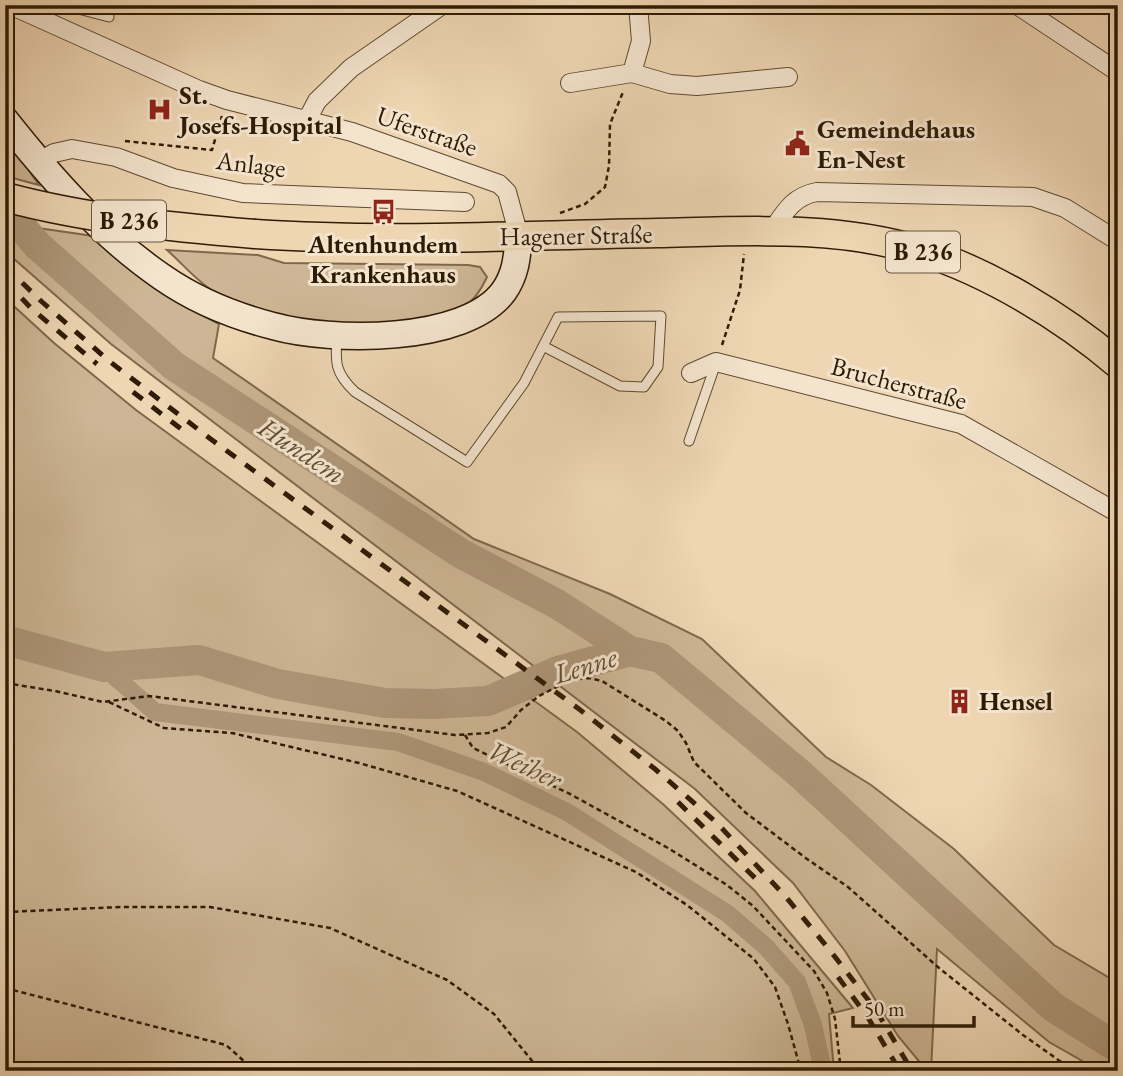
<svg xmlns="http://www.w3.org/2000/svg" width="1123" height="1076" viewBox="0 0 1123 1076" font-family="'EB Garamond',serif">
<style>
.green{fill:#cdb695;stroke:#7e684d;stroke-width:2}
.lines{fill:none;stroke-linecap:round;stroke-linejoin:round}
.canal{stroke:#ad9678;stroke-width:18}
.river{stroke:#ad9678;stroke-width:30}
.lane-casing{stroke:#5e4a30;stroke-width:11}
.street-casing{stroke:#5e4a30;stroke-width:20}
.secondary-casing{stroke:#2e1b05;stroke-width:29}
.primary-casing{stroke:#2e1b05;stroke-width:31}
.path{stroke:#2e1b05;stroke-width:2.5;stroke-dasharray:5 3.5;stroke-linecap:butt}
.lane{stroke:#f4e4ce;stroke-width:9}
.street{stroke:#f4e4ce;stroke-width:18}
.secondary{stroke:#f4e4ce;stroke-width:26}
.primary{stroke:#eed6b3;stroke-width:28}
.rail{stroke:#2e1b05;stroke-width:5;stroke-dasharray:12 12;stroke-linecap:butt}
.primary-bridge-casing{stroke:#2e1b05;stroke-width:31;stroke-linecap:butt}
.primary-bridge{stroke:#eed6b3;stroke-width:28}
.labels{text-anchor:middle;stroke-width:6;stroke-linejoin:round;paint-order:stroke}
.shield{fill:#f4e4ce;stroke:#695741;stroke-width:2}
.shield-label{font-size:24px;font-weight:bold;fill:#2e1b05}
.poi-label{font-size:26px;font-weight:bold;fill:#2e1b05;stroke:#f4e4ce;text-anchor:start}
.street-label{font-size:26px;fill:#2e1b05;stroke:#f4e4ce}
.water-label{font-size:28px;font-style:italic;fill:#614c33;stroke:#f4e4ce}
</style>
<rect width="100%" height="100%" fill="#eed6b3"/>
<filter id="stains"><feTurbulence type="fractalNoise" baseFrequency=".00286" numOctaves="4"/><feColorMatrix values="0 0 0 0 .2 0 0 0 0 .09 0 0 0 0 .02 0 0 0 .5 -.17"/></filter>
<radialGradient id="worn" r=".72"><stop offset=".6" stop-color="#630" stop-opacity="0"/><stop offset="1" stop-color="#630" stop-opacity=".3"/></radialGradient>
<path class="green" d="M5 136 39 185 5 176Z
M5 220 31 227 100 237 129 267 179 303 219 324 213 358 474 539 610 594 702 639 826 757 871 785 954 849 1054 945 1118 983V1071H1100L1049 1042 937 949 931 1071H927L898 1036 845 951 793 883 695 789 111 344 5 251Z
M167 250 258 255 284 263 468 265 480 267 487 277C482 288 476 299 465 306 441 321 352 327 323 323 286 319 248 309 215 292 198 283 182 263 167 250Z
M5 298 54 343 136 410 577 732 664 805 755 891 853 1008 829 1014 834 1071H5Z"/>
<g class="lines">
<path class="canal" d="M104 667 155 712 398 742 484 772 567 812 728 914 766 947 797 982 813 1025 823 1071"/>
<path class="river" d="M5 207 37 245 174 366 460 553 557 604 630 651
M5 640 104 667 199 660 278 684 385 703 434 704 488 701 558 671 630 651 661 658 799 773 1053 1007 1118 1048"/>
<defs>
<path id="lane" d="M63 5 109 17
M337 336C335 363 335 373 355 392L467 462 524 383 558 317 661 316 658 367 644 387 620 386 543 346
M689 441 716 363"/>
<path id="street" d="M10 5 199 90 227 100 352 132 499 184 507 192 519 236
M1017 5 1118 72
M632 73 641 41 638 5
M570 83 632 73 670 84 697 86 788 77
M307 120 317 101 351 68 442 5
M38 162 54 153 72 149 116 157 173 178 243 193 465 202
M772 231C784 213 793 196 817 192L1033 197 1065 208 1118 241
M691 373 716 362 961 424 1118 513"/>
<path id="secondary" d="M5 120C51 178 101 235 162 277 195 300 234 316 273 326 330 342 466 344 504 291 516 274 517 257 519 236"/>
<path id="primary" d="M255 234C390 243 524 235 658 233 746 231 836 225 921 251 989 272 1064 318 1118 364"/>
</defs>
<use href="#lane" class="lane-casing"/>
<use href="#street" class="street-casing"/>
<use href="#secondary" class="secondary-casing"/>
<use href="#primary" class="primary-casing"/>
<path class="path" d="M125 141 212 150 222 116
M560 213 585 204 605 187 609 166 610 124 623 92
M722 345 740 290 744 254
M5 683 55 691 103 702 149 696 455 735 488 733 506 727 521 710 539 696 572 679 589 678 602 681 666 721 678 731 686 743 694 762 746 813 807 859 848 887 939 968 1023 1035 1074 1071
M109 702 164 728 232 733 359 763 457 791 636 872 687 905 754 959 775 987 788 1024 801 1071
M465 735 473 748 570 794 668 848 727 885 753 906 814 971 827 993 835 1019 841 1071
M5 912 121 907H210L330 928 447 980 494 1014 533 1062 537 1071
M5 988 226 1045 255 1071"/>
<use href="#lane" class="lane"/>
<use href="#street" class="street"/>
<use href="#secondary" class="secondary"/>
<use href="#primary" class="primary"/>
<path class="rail" d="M5 266 41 301 109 361 212 440 579 709 655 769 716 822 786 897 832 953 876 1010 912 1071
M5 281 32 309 97 364
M133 392 185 432
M678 802 755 878
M838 977 867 1016 900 1071"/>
<defs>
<path id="primary-bridge" d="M5 197C87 219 171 227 255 234"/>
</defs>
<use href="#primary-bridge" class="primary-bridge-casing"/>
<use href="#primary-bridge" class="primary-bridge"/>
</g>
<defs>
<symbol id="hospital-bare" viewBox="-9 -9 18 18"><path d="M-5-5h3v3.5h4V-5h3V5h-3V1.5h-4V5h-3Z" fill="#8f2418" stroke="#f4e4ce" stroke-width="2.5" paint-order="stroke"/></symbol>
<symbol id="civic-bare" viewBox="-9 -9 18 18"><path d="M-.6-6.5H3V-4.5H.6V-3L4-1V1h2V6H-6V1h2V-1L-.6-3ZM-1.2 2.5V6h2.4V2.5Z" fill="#8f2418" stroke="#f4e4ce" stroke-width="2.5" paint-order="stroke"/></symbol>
<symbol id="bus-bare" viewBox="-9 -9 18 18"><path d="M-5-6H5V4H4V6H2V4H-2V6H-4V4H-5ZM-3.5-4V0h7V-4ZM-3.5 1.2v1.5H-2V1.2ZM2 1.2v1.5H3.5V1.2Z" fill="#8f2418" stroke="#f4e4ce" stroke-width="2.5" paint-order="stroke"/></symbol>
<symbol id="building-bare" viewBox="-9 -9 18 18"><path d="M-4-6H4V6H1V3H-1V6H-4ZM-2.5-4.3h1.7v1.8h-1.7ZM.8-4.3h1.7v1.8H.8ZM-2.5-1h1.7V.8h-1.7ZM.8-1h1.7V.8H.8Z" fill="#8f2418" stroke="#f4e4ce" stroke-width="2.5" paint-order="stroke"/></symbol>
</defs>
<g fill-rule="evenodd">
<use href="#hospital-bare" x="142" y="92" width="35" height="35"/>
<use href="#civic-bare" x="780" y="126" width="35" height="35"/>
<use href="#bus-bare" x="366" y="194" width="35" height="35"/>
<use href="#building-bare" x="942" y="684" width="35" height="35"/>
</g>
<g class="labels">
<g class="shield">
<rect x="92" y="200.5" width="74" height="41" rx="5"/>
<rect x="886" y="231.5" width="74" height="41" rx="5"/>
</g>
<g class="shield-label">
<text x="129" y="229">B 236</text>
<text x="923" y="260">B 236</text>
</g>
<g class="poi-label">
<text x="179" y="104">St.<tspan x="179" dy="30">Josefs-Hospital</tspan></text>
<text x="817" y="138">Gemeindehaus<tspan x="817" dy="30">En-Nest</tspan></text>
<text x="383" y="253" text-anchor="middle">Altenhundem<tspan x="383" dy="30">Krankenhaus</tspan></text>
<text x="979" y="710">Hensel</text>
</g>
<g class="street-label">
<text transform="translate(427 131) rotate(19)" y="9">Uferstraße</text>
<text transform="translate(251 164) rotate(7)" y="9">Anlage</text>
<text transform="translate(576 235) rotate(-1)" y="9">Hagener Straße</text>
<text transform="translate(899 383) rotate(15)" y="9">Brucherstraße</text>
</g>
<g class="water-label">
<text transform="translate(302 450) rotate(33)" y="10">Hundem</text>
<text transform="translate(585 665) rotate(-17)" y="10">Lenne</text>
<text transform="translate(525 764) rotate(25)" y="10">Weiher</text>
</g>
</g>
<rect width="1123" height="1076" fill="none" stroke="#eed6b3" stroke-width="28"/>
<rect x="7" y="7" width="1109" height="1062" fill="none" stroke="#2e1b05" stroke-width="3.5"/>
<rect x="14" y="14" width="1095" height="1048" fill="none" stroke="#2e1b05" stroke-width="2"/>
<path d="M853 1016v10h121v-10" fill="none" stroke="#2e1b05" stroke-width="3.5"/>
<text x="864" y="1016" font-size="21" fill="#2e1b05" stroke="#f4e4ce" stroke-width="5" paint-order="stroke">50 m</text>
<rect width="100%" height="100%" filter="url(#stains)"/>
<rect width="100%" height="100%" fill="url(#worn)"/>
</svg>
